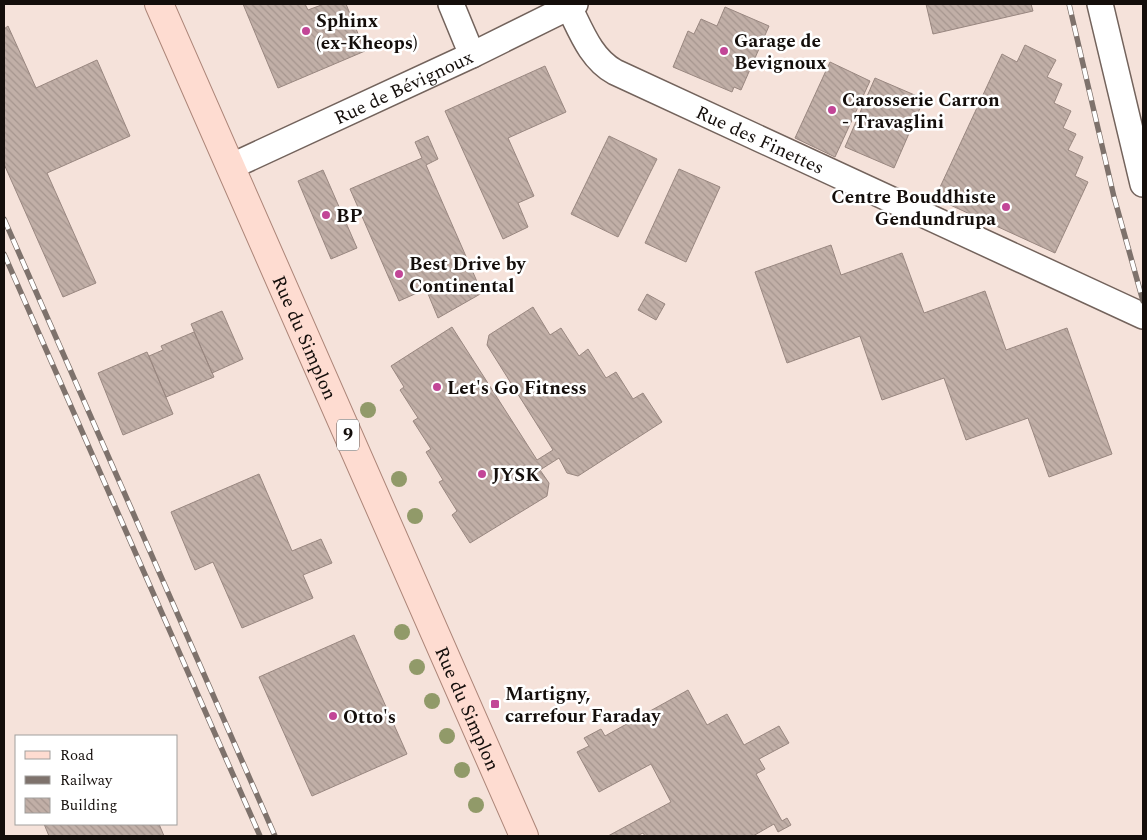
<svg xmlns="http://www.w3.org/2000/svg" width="1147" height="840" viewBox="0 0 1147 840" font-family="Spectral,serif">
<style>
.building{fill:url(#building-back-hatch);stroke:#998780}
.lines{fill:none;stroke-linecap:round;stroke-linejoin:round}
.street-casing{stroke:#73635c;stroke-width:28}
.primary-casing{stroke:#ac8578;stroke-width:30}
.street{stroke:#fff;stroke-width:25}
.primary{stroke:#fedcd1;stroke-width:28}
.rail-casing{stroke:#7e726c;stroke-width:5.5}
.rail{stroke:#fff;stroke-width:4;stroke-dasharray:11;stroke-linecap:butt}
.tree{fill:#919a69}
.poi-dot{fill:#c24697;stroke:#fff;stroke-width:2}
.labels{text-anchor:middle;stroke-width:5;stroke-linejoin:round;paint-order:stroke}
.shield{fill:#fff;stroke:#5a5654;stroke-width:1}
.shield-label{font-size:18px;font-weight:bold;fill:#140e0b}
.poi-label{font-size:19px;font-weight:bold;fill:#140e0b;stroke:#fff;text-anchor:start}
.street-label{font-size:19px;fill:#140e0b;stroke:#fff}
</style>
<defs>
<pattern id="building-back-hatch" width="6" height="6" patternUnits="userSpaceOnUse" patternTransform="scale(1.25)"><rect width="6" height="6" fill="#c1afa7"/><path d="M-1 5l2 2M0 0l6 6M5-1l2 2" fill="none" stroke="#a5958e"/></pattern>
</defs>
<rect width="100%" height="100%" fill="#f5e2da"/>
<path class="building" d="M243 4H305L308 10 324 4H346L365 51 278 88Z
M926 4H1031L1033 11 933 34Z
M725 7 769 26 741 90 734 87 732 92 673 67 688 31 694 34 701 19 717 26Z
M8 26 36 88 97 60 130 136 47 173 96 283 63 297 4 164V29Z
M1025 45 1056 60 1047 77 1062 84 1054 103 1071 111 1063 128 1076 134 1068 150 1083 157 1075 176 1088 182 1055 253 935 198 1002 54 1017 62Z
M830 62 870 81 835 157 795 138Z
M545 66 566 112 508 138 534 196 518 203 528 227 503 239 445 111Z
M875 78 924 99 894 168 845 147Z
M428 136 438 159 426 165 482 293 438 318 426 289 399 301 350 189 422 158 415 142Z
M609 136 657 159 618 237 571 214Z
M679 169 720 187 686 262 645 243Z
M323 170 357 248 331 259 298 181Z
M831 245 841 275 902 253 924 313 985 291 1006 350 1067 328 1112 454 1049 477 1028 418 966 440 944 378 882 400 860 336 787 363 755 272Z
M647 294 665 304 656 320 638 310Z
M533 307 550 335 561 328 579 356 588 349 606 378 616 372 633 399 643 393 662 422 578 476 567 473 559 458 540 470 549 483 547 496 470 543 452 515 457 511 439 482 443 480 426 452 431 449 413 421 418 418 400 390 404 387 391 366 452 327 537 460 553 450 487 345 489 335Z
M222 311 243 359 212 373 191 324Z
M194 332 214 377 166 397 149 356 163 350 161 346Z
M147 352 173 414 123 435 98 373Z
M259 474 292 551 321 539 332 563 303 575 313 598 242 628 213 562 195 570 171 512Z
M354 635 407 754 312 796 259 677Z
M688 690 707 725 727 714 744 745 779 726 789 743 759 759 765 769 756 774 782 821 787 818 791 825 778 832 774 824 753 836H645L643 833 637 836H608L671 802 651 764 599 792 577 752 589 746 584 738 601 729 605 736Z
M44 824H159L164 836H49Z"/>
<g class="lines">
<defs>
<g id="street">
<path d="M451 4 472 55"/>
<path d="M1100 4 1143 184"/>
<path id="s1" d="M569 7C581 31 591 59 615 72L1143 316"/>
<path id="s2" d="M230 167 472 55 575 4"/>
</g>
<g id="primary">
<path id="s3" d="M159 4 524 836"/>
</g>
</defs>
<use href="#street" class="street-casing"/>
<use href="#primary" class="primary-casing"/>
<use href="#street" class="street"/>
<use href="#primary" class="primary"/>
<defs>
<path id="rail" d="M1069 4 1114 197 1143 301
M4 219 275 836
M4 254 260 836"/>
</defs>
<use href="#rail" class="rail-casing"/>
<use href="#rail" class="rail"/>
</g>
<g class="tree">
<circle cx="368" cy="410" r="8"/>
<circle cx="399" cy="479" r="8"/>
<circle cx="415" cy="516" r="8"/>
<circle cx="402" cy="632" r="8"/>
<circle cx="417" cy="667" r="8"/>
<circle cx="432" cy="701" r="8"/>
<circle cx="447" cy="736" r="8"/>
<circle cx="462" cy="770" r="8"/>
<circle cx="476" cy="805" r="8"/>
</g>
<g class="poi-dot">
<circle cx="306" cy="31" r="5"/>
<circle cx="724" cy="51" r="5"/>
<circle cx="832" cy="110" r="5"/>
<circle cx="1006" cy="207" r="5"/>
<circle cx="326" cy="215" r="5"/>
<circle cx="399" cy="274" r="5"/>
<circle cx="437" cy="387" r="5"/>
<circle cx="482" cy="474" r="5"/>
<rect x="490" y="699" width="10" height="10" rx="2.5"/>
<circle cx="333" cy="716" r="5"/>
</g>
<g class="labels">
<rect class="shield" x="337" y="419.5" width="22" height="31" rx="4"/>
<g class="shield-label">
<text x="348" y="441">9</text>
</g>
<g class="poi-label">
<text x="316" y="27">Sphinx<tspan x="316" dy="22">(ex-Kheops)</tspan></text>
<text x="734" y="47">Garage de<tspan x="734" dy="22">Bevignoux</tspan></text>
<text x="842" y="106">Carosserie Carron<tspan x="842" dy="22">- Travaglini</tspan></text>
<text x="996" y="203" text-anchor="end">Centre Bouddhiste<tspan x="996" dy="22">Gendundrupa</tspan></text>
<text x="336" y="222">BP</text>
<text x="409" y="270">Best Drive by<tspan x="409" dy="22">Continental</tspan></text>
<text x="447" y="394">Let's Go Fitness</text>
<text x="492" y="481">JYSK</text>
<text x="505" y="700">Martigny,<tspan x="505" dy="22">carrefour Faraday</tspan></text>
<text x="343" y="723">Otto's</text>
</g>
<g class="street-label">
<text dy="7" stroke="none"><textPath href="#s2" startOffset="191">Rue de Bévignoux</textPath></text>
<text dy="7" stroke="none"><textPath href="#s1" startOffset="241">Rue des Finettes</textPath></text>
<text dy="7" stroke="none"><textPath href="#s3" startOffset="364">Rue du Simplon</textPath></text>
<text dy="7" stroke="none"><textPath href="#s3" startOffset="769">Rue du Simplon</textPath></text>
</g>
</g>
<rect width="1147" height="840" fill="none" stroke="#140e0b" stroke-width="10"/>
<rect x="15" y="735" width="162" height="90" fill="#ffffff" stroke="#a19f9d"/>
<rect x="25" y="751" width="25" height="8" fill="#fedcd1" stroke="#a19f9d"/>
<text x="60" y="760" font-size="15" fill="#140e0b">Road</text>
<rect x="25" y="776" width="25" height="8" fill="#7e726c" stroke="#a19f9d"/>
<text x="60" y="785" font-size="15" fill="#140e0b">Railway</text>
<rect x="25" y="798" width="25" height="15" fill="url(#building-back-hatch)" stroke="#a19f9d"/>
<text x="60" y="810" font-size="15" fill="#140e0b">Building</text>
</svg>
